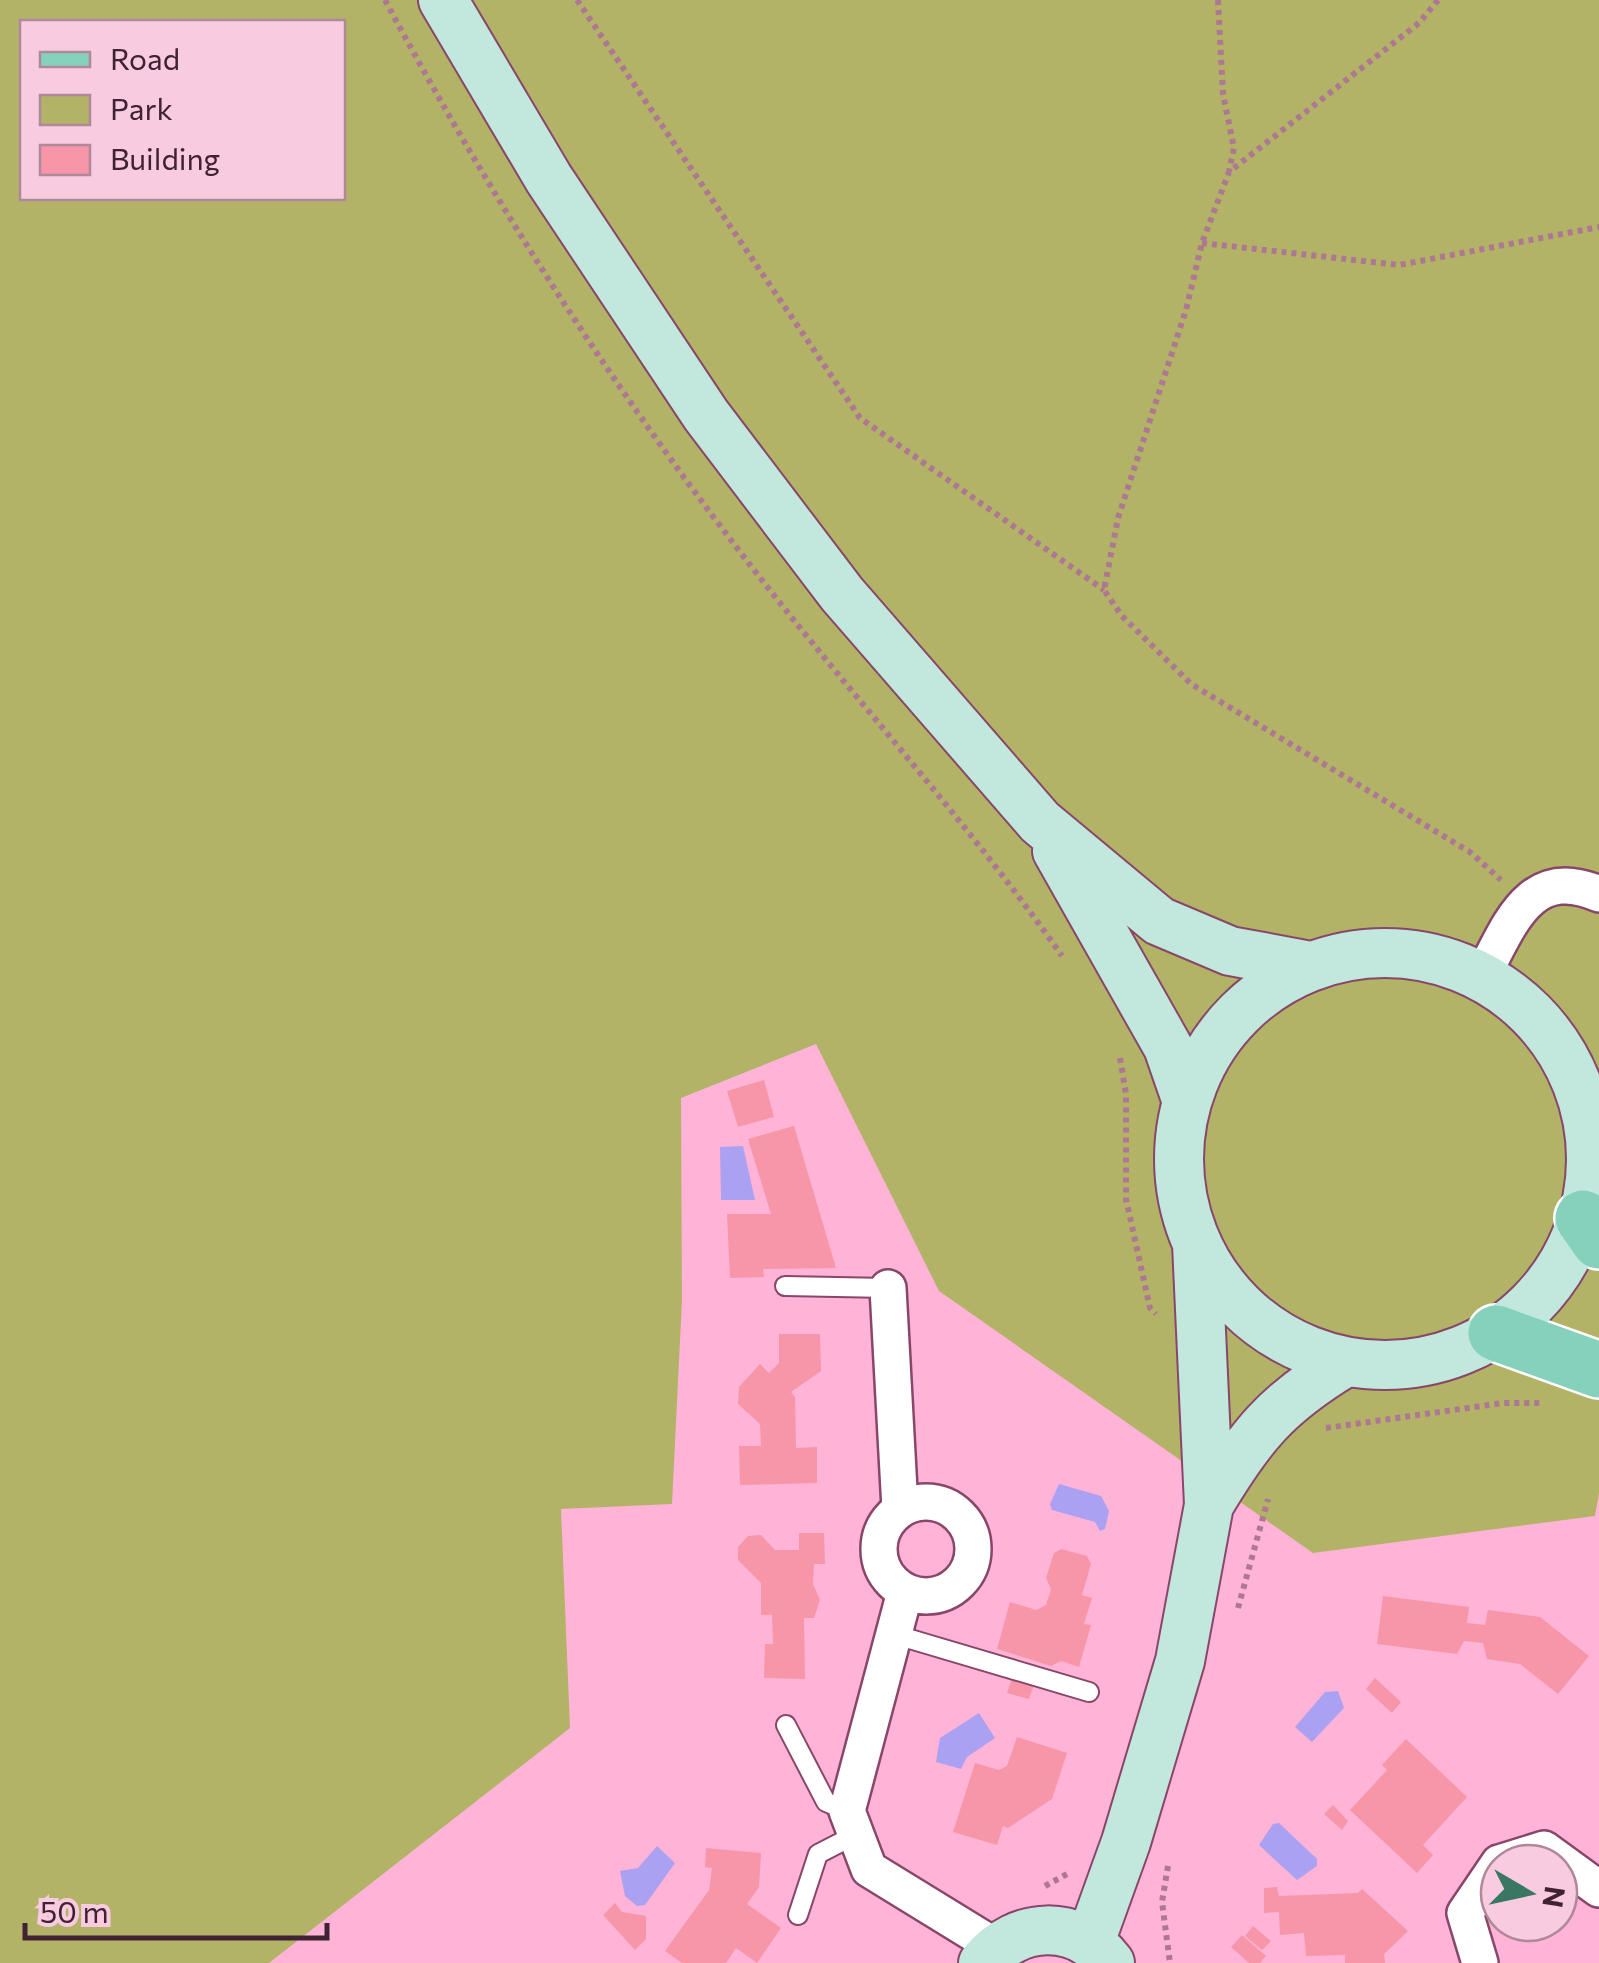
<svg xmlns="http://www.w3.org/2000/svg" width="1599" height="1963" viewBox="0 0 1599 1963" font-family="Commissioner,sans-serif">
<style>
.green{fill:#b3b368;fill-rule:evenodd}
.water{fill:#aba1f3}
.building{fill:#f696a8}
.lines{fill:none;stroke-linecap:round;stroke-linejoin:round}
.lane-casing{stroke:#884769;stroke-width:22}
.street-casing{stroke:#884769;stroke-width:40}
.secondary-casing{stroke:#884769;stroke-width:52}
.primary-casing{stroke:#fff;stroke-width:60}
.path{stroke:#ae7792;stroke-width:6;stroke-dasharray:5 5;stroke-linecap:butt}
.lane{stroke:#fff;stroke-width:18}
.street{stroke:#fff;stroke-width:35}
.secondary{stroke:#c2e8dd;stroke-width:48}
.primary{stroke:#85d1bb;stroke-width:55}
</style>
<rect width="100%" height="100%" fill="#feb3d7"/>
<path class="green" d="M0 0H1599V1493L1595 1516 1313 1553 939 1291 816 1044 681 1098 682 1300 672 1504 561 1509 570 1728 269 1963H0ZM22 22H342V198H22Z"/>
<path class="water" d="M743 1146 755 1200H721L720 1147Z
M1059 1484 1101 1496 1109 1511 1105 1529 1100 1531 1095 1522 1052 1510 1050 1504Z
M1338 1691 1344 1708 1312 1742 1295 1727 1325 1692Z
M979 1713 995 1738 967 1757 961 1769 936 1762 940 1738Z
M1279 1823 1317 1859V1866L1297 1880 1259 1845 1273 1824Z
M657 1846 675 1863 645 1905 637 1906 625 1896 620 1871 638 1868Z"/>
<path class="building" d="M764 1080 774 1117 738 1127 727 1091Z
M794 1126 836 1268 763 1269 764 1277 730 1278 727 1214H771L748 1139Z
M779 1334H820L821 1371 791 1392 795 1397 796 1448 817 1447V1483L740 1485 739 1446H761L760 1424 738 1404 739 1387 760 1364 769 1373 779 1363Z
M799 1533H824L825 1564H814L813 1584 820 1600 814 1618H804L805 1679 764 1678 765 1644H773L772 1615H761V1583L738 1560V1547L748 1536 761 1535 775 1550H799Z
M1061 1549 1087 1556 1091 1564 1082 1595 1092 1598 1084 1624 1091 1625 1079 1667 1061 1661 1051 1666 997 1649 1010 1602 1036 1610 1046 1605 1051 1589 1046 1578 1054 1553Z
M1383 1596 1469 1607 1467 1623 1485 1625 1488 1610 1540 1617 1589 1656 1558 1694 1520 1664 1487 1659 1483 1643 1464 1641 1457 1654 1377 1644Z
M1012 1678 1034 1685 1029 1699 1007 1693Z
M1375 1678 1401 1702 1392 1713 1366 1689Z
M1017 1737 1067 1753 1052 1799 1008 1828 1003 1826 997 1845 953 1832 975 1763 999 1770 1007 1766Z
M1406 1739 1467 1797 1423 1845 1433 1855 1417 1873 1350 1810 1387 1770 1382 1765Z
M1333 1805 1348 1821 1342 1830 1324 1814Z
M706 1848 761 1853 759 1887 747 1904 781 1928 757 1963 736 1948 726 1963H682L665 1951 709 1890 712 1868 705 1867Z
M1277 1887 1279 1896 1358 1893 1362 1889 1408 1931 1384 1954 1385 1963H1345V1955L1306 1956 1304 1933 1280 1935 1279 1912 1264 1913V1888Z
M615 1903 622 1912 646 1916V1939L635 1950 603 1915Z
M1253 1926 1271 1941 1262 1950 1245 1936Z
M1242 1935 1266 1956 1260 1963H1249L1231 1947Z"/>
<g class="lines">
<defs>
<path id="lane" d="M785 1286 888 1288
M893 1634 1089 1692
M786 1725 826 1802 847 1811
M798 1915 818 1854 853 1836"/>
<path id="street" d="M1482 976C1509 928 1528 863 1599 894
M888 1288 900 1509
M879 1549a47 47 0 1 1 94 0a47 47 0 1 1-94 0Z
M905 1592 847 1811 869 1869 996 1947
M1499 1863 1544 1849 1599 1889
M1480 1963 1465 1913 1499 1863"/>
<path id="secondary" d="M443 0 549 179 706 415 842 594 1040 822 1159 921 1230 951 1311 966
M1057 851 1168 1047 1187 1102
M1179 1159a206 206 0 1 1 412 0a206 206 0 1 1-412 0Z
M1209 1505C1250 1436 1276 1404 1346 1362
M1090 1942 1126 1842 1180 1661 1209 1505 1197 1244
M983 1963C1017 1921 1077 1918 1110 1963"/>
<path id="primary" d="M1583 1218 1599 1241
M1496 1333 1599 1370"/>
</defs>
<use href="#lane" class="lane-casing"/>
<use href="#street" class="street-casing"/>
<use href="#secondary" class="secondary-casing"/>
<use href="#primary" class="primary-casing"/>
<path class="path" d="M385 0C495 206 624 406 769 589 866 712 972 828 1062 956
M577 0 860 418 1104 590
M1218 0 1223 94 1234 148 1229 171
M1438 0 1419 23 1229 172 1202 243 1186 310 1118 518 1104 590 1122 616 1191 684 1470 852 1501 880
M1202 243 1399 265 1599 227
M1120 1058 1126 1094V1199L1150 1308 1156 1314
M1326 1428 1503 1403H1542
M1238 1608 1268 1499
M1168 1866 1162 1902 1170 1963
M1045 1886 1069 1873"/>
<use href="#lane" class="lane"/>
<use href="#street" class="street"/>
<use href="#secondary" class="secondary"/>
<use href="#primary" class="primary"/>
</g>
<rect x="20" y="20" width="325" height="180" fill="#f9cbe0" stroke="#af889a" stroke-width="2.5"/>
<rect x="40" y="52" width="50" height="15" fill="#85d1bb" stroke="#af889a" stroke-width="2.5"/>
<text x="110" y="70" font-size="30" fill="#402332">Road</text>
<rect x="40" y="95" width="50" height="30" fill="#b3b368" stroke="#af889a" stroke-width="2.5"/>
<text x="110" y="120" font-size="30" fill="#402332">Park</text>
<rect x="40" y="145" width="50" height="30" fill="#f696a8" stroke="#af889a" stroke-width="2.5"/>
<text x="110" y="170" font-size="30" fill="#402332">Building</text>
<g transform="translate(1529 1893) rotate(99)"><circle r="48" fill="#f9cbe0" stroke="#af889a" stroke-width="2.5"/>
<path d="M0-8L18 38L0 25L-18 38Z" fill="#3a7762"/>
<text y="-15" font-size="28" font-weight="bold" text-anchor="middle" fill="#402332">N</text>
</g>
<path d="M25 1923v15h302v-15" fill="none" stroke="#402332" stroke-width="5"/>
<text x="40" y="1923" font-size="30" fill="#402332" stroke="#f9cbe0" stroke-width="8" paint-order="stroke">50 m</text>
</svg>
